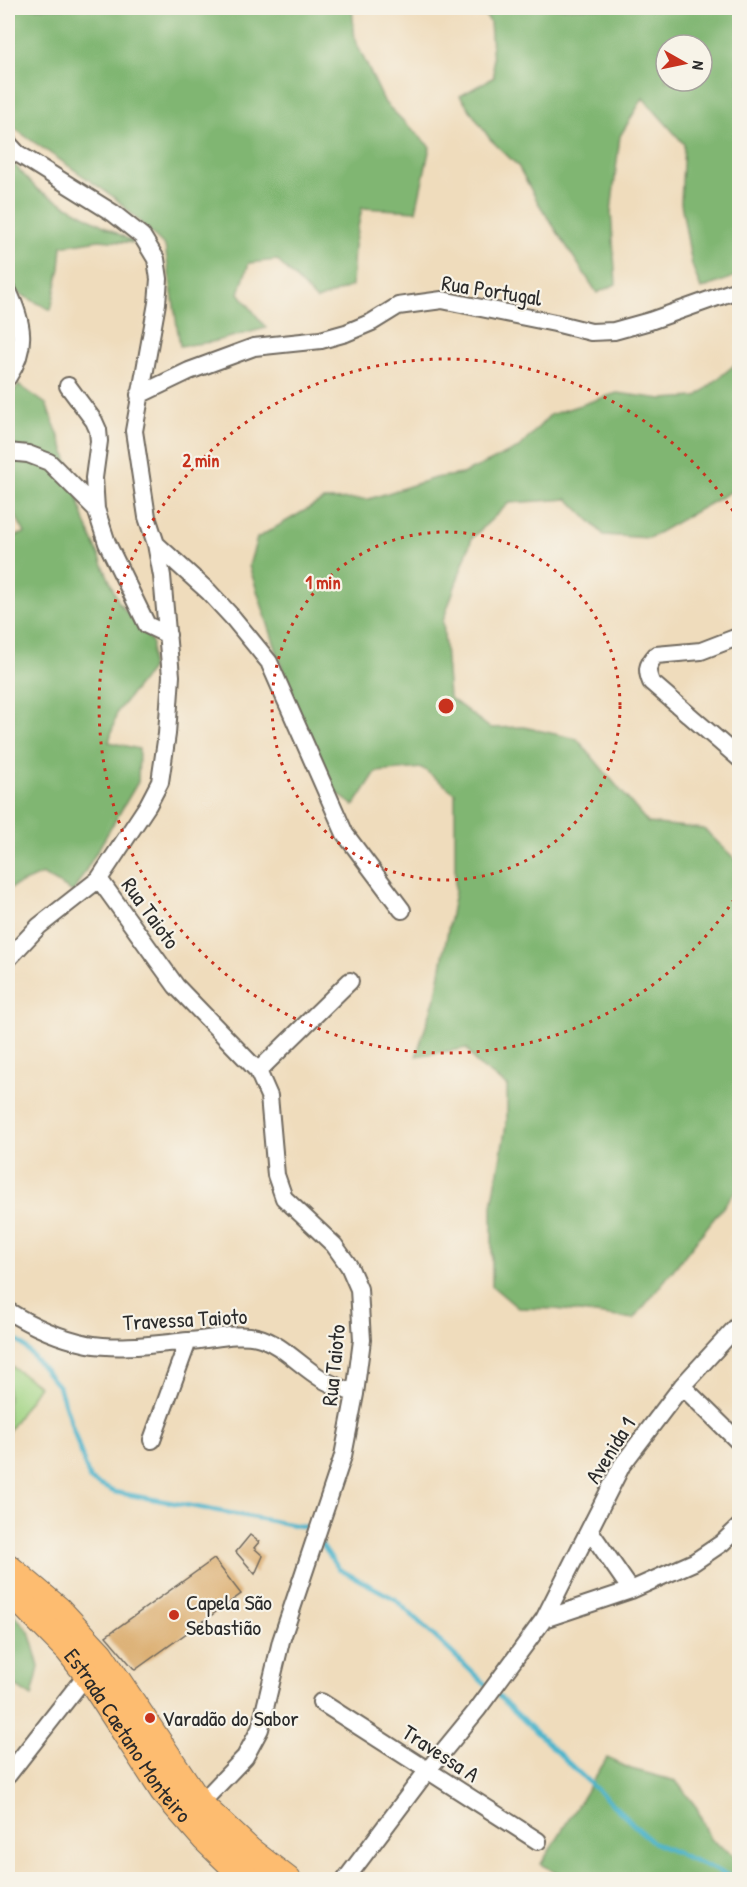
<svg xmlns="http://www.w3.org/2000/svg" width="747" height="1887" viewBox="0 0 747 1887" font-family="'Patrick Hand',sans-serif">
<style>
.green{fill:#a1d484;stroke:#668058;stroke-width:1.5}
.forest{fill:#80b672;stroke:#56704e;stroke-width:1.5;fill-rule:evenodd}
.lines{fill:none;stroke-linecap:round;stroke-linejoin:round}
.stream{stroke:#4eb5cc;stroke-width:4.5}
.building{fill:#dbad70}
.street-casing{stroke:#70695e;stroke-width:20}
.primary-casing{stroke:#70695e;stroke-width:28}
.street{stroke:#fff;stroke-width:16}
.primary{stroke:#fdbc70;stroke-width:26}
.ring{fill:none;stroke:#c8321e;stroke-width:3;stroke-dasharray:3 6}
.poi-dot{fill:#c8321e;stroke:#f7f3e8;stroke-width:2}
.labels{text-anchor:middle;stroke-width:4.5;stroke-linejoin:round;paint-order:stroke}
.street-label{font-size:22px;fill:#2b2b2b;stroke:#f7f3e8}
.poi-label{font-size:22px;fill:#2b2b2b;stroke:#f7f3e8;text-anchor:start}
.centre{fill:#c8321e;stroke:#f7f3e8;stroke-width:3}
.ring-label{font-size:18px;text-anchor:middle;font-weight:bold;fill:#c8321e;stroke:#f7f3e8;stroke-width:4.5;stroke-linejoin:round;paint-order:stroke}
</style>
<rect width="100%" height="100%" fill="#f7f3e8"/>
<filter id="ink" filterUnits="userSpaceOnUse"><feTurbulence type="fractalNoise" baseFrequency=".0167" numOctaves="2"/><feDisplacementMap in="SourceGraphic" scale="12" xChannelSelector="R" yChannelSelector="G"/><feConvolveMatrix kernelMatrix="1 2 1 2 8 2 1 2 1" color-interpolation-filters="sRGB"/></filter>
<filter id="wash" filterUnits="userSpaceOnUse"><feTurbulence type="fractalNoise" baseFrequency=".008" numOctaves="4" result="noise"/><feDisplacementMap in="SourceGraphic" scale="24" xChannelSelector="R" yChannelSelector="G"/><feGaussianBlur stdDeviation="1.35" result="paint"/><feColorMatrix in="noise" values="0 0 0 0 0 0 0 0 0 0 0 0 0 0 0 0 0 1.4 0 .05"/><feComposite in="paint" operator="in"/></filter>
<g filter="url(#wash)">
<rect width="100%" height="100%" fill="#efdcbc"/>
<path class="green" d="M8 1364 39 1386 8 1432Z"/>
<path class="forest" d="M8 8H352L355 40 385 103 430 147 416 211 362 208 354 246 352 286 317 300 277 260 249 263 239 293 266 328 212 342 180 346 165 246 115 198 8 124Z
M479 8H739V275L701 289 692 265 681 203 684 144 643 98 620 136 611 212 616 284 597 293 539 204 518 166 490 139 460 96 494 77 490 22ZM666 45H702V81H666Z
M8 158 38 190 135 243 99 240 62 246 60 268 51 310 12 290 8 284Z
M739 361V487L649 538 604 535 568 499 509 503 472 538 443 621 449 697 490 728 524 727 577 739 648 823 704 829 739 863V1187L634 1319 556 1309 518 1308 492 1286V1206L507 1120V1086L476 1063 467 1048 416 1056 436 995 455 892V793L422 768 376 772 354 806 326 785 295 707 249 566 257 538 323 500 369 499 435 478 462 474 519 448 550 415 617 393 662 399 696 397Z
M19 385 46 404 64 449 85 522 119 603 152 642 151 669 117 712 109 742 139 749 138 782 73 892 42 874 8 889V538L25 533 8 502V398Z
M8 1608 29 1631 39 1667 32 1697 8 1681Z
M607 1758 631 1769 676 1781 697 1808 710 1839 739 1859V1879H568L541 1864Z"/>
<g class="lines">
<path class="stream" d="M8 1334 23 1345 59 1387 90 1480 114 1492 311 1528 314 1532
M320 1542 339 1569 395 1599 489 1688
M495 1693 652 1842 739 1880"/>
</g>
<g id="blocks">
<path class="building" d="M250 1535 259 1542 254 1548 263 1556 255 1574 236 1552Z
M214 1559 241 1594 135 1670 106 1636Z"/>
</g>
</g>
<g filter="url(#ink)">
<use href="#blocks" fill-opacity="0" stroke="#70695e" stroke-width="1.5"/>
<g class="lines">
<defs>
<path id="street" d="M8 143 17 153 113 213 142 236 156 259 159 279 157 303 134 431 147 517 156 544 162 576 171 676 167 734 160 782 148 805 99 879 39 926 8 959
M8 291C23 322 28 347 8 377
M68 386 94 421 98 430 99 441 94 478 96 509 107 543 147 625 168 635
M139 395 189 371 254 347 321 340 346 333 372 322 398 306 442 300 555 323 591 332 614 331 650 321 740 289
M8 452 28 454 49 462 96 509
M156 544 209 592 233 618 269 662 345 834 402 910
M740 636 701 651 656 655C647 665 646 670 651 682L740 759
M99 879 176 986 258 1071 269 1096 276 1175 284 1198 334 1245 349 1266 359 1289 362 1340 355 1394 343 1456 281 1641 260 1729 245 1757 200 1804
M258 1071 350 981
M8 1311C32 1326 59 1338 88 1344 120 1350 156 1344 188 1341 210 1340 235 1332 257 1337 281 1343 300 1366 322 1379 332 1385 344 1389 355 1394
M682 1386 740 1443
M152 1440 188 1341
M590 1531 631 1590
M544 1619 631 1590 694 1562 722 1543 740 1526
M321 1702 538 1841
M8 1775 87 1674
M345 1880 427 1771 477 1710 544 1619 622 1465 682 1386 740 1323"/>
<g id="primary">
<path d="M8 1567 59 1610 100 1654 200 1804 249 1850 288 1880"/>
<path id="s1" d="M8 1589 69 1651 87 1674 163 1791 205 1839 237 1870 250 1880"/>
</g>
</defs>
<use href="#street" class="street-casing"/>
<use href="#primary" class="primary-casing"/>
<use href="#street" class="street"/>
<use href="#primary" class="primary"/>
</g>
</g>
<g class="ring">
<circle cx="446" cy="706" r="174"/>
<path d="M739 892A347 347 0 1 1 739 520"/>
</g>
<g class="poi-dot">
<circle cx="174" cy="1615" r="6"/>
<circle cx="150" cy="1718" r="6"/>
</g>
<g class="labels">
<g class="street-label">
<text transform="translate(492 290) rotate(9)" y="8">Rua Portugal</text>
<text transform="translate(151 913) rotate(54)" y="8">Rua Taioto</text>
<text transform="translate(185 1319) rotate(-3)" y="8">Travessa Taioto</text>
<text transform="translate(333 1365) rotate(-84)" y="8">Rua Taioto</text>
<text transform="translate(610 1450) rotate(-58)" y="8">Avenida 1</text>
<text dy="8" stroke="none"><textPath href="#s1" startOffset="190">Estrada Caetano Monteiro</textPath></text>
<text transform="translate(441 1753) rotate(33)" y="8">Travessa A</text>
</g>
<g class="poi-label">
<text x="186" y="1610">Capela São<tspan x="186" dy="25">Sebastião</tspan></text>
<text x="162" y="1726">Varadão do Sabor</text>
</g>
</g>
<circle cx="446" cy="706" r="9" class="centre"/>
<g class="ring-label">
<text x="201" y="467">2 min</text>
<text x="323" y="589">1 min</text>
</g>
<rect width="747" height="1887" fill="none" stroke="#f7f3e8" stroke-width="30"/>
<g transform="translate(684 63) rotate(99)"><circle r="28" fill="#f7f3e8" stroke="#a5a39c" stroke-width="1.5"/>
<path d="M0-4.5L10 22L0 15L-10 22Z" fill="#c8321e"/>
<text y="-9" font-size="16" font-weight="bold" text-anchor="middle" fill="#2b2b2b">N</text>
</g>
</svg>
